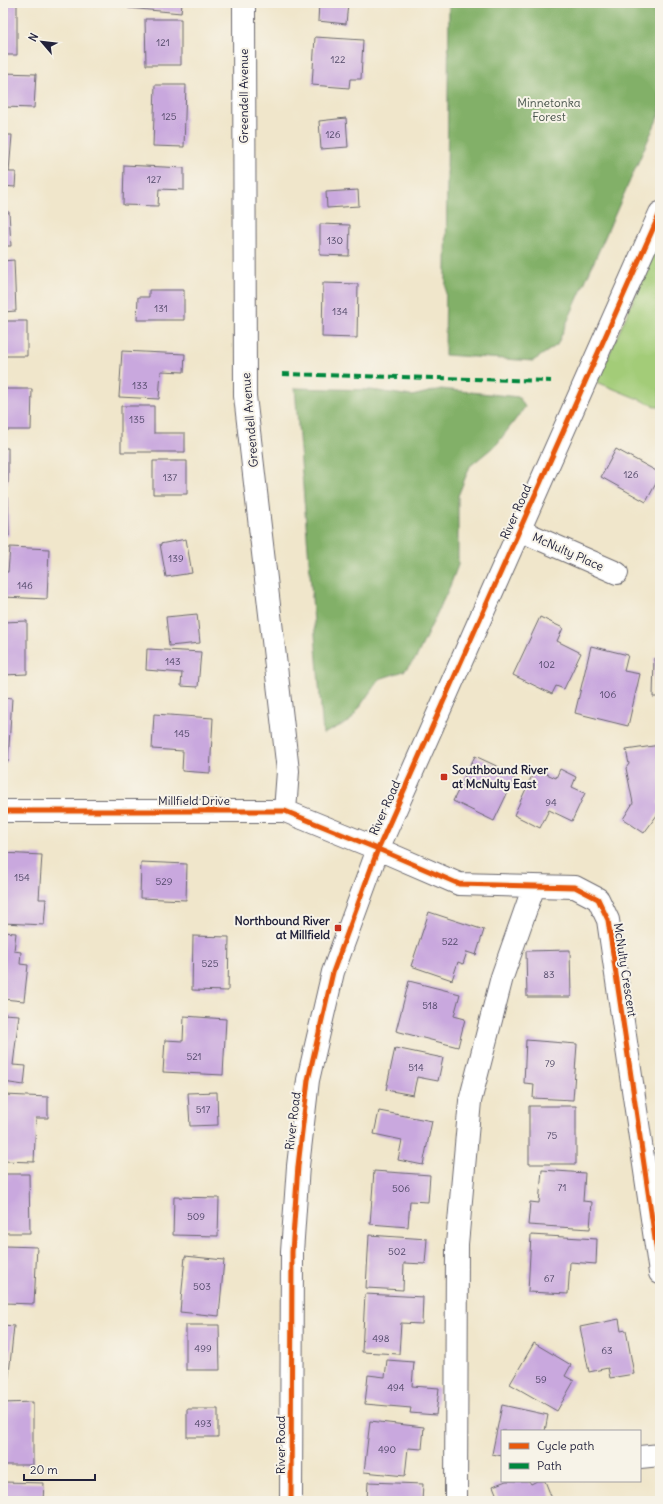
<svg xmlns="http://www.w3.org/2000/svg" width="663" height="1504" viewBox="0 0 663 1504" font-family="Delius,sans-serif">
<style>
.green{fill:#a3cc78;stroke:#62775a}
.forest{fill:#82b068;stroke:#526952}
.building{fill:#c9a8de}
.lines{fill:none;stroke-linecap:round;stroke-linejoin:round}
.minor-casing{stroke:#6a676d;stroke-width:24}
.minor{stroke:#fff;stroke-width:22}
.quiet{stroke:#00873e;stroke-width:4;stroke-dasharray:8 4;stroke-linecap:butt}
.cycleway-casing{stroke:#f7f3e8;stroke-width:8}
.cycleway{stroke:#e8590c;stroke-width:5}
.poi-dot{fill:#c8321e;stroke:#f7f3e8;stroke-width:1.5}
.labels{text-anchor:middle;stroke-width:4;stroke-linejoin:round;paint-order:stroke}
.number-label{font-size:10px;fill:#4c4464}
.street-label{font-size:12px;fill:#22223b;stroke:#f7f3e8}
.park-label{font-size:12px;fill:#49554d;stroke:#f7f3e8}
.poi-label{font-size:12px;font-weight:bold;fill:#22223b;stroke:#f7f3e8;text-anchor:start}
</style>
<rect width="100%" height="100%" fill="#f7f3e8"/>
<filter id="ink" filterUnits="userSpaceOnUse"><feTurbulence type="fractalNoise" baseFrequency=".025" numOctaves="2"/><feDisplacementMap in="SourceGraphic" scale="8" xChannelSelector="R" yChannelSelector="G"/><feConvolveMatrix kernelMatrix="1 2 1 2 8 2 1 2 1" color-interpolation-filters="sRGB"/></filter>
<filter id="wash" filterUnits="userSpaceOnUse"><feTurbulence type="fractalNoise" baseFrequency=".012" numOctaves="4" result="noise"/><feDisplacementMap in="SourceGraphic" scale="16" xChannelSelector="R" yChannelSelector="G"/><feGaussianBlur stdDeviation="0.9" result="paint"/><feColorMatrix in="noise" values="0 0 0 0 0 0 0 0 0 0 0 0 0 0 0 0 0 1.4 0 .05"/><feComposite in="paint" operator="in"/></filter>
<g filter="url(#wash)">
<rect width="100%" height="100%" fill="#f0e6cb"/>
<path class="green" d="M660 240V408L597 382Z"/>
<path class="forest" d="M449 3H660V113L557 345 533 361 445 355Z
M295 388 371 390 412 396 441 389 519 397 525 407 497 444 470 466 458 496V565L450 586 416 658 404 671 379 679 350 721 323 734Z"/>
<g id="blocks">
<path class="building" d="M3 3H17V55H3Z
M129 3H182L181 13 128 8Z
M319 3H348L346 24 318 21Z
M145 19H181V65H146Z
M315 37 363 40 361 79H350L349 88 312 85Z
M3 73 36 74 34 108 3 107Z
M155 85H186L184 147 153 146Z
M346 118 348 147 321 149 319 121Z
M3 135H12L9 172H16L15 187 3 186Z
M124 165 184 168V190L159 189 158 206 123 205Z
M358 190 359 206 327 208 326 192Z
M3 212H9L11 246H3Z
M320 224 350 225 349 256 320 255Z
M14 260 16 311 3 312V261Z
M323 283 358 284 357 338 322 337Z
M149 290H184V320H137L138 297H149Z
M3 321H27V356H3Z
M122 351 185 354 184 372 161 371 159 399 119 397Z
M3 389H32L31 430H3Z
M121 406H154V433H185V452H121Z
M3 448H8V483H3Z
M616 449 660 473V476L646 502 601 477Z
M153 461H187V494H153Z
M3 498H8L9 536H3Z
M186 539 192 573 166 577 160 544Z
M10 547 49 549 47 599 3 597V572H8Z
M197 614 200 643 169 646 166 617Z
M540 617 563 628 557 641 581 653 564 689 556 686 552 694 513 675Z
M27 621V674L3 675V622Z
M591 646 628 655 624 671 640 674 628 726 575 713Z
M147 649 201 652 198 687 181 686 182 673 146 670Z
M654 658H660V697H653Z
M3 697 12 698 8 762H3Z
M154 714 213 718 210 773 182 771 183 751 152 749Z
M660 745V801H658L660 811 644 833 623 819 633 803 626 768 629 764 626 750Z
M475 756 516 775 494 821 453 801Z
M535 769 556 778 560 769 576 777 572 787 585 793 572 821 549 810 540 828 514 815Z
M3 853 42 855 39 899H46L44 925 3 923Z
M141 862 187 864 186 900 140 898Z
M429 912 484 930 476 955 467 952 463 964 458 962 452 980 411 966Z
M3 932 16 933 14 951 21 952 20 964 28 965 24 1001 3 999Z
M193 936 229 937 228 991 192 990Z
M570 950 571 997H527L526 951Z
M409 981 460 994 454 1016 465 1019 458 1047 396 1031Z
M3 1014 19 1015 13 1065 26 1066 24 1085 3 1082Z
M184 1016 226 1019 223 1075 163 1072 165 1040 183 1041Z
M526 1040 577 1044 573 1100 533 1098 534 1084 524 1083Z
M395 1048 443 1058 438 1081 417 1077 413 1095 386 1090Z
M217 1092 218 1125 190 1126 188 1093Z
M5 1095 48 1097V1118H36L34 1162 3 1161V1117H5Z
M529 1106H576V1164H529Z
M379 1111 432 1121 423 1165 398 1160 402 1140 374 1134Z
M542 1170 585 1173 583 1201 592 1202 590 1229 528 1225 530 1202 539 1203Z
M374 1171 430 1175 428 1202 410 1201 408 1227 370 1224Z
M3 1174H29L30 1233H3Z
M174 1197 219 1198 218 1236 173 1235Z
M369 1235 427 1239 425 1264 404 1263 403 1290 366 1288Z
M531 1235 597 1239 596 1264 570 1262 568 1294 528 1292Z
M5 1246 37 1247 34 1304 5 1303V1294H3Z
M185 1256 224 1260 219 1316 180 1312Z
M365 1294 423 1297 422 1324 401 1323 399 1354 362 1352Z
M619 1319 621 1331 626 1330 634 1374 610 1378 608 1368 589 1372 580 1327Z
M3 1325 14 1326 7 1393H3Z
M186 1325H219L220 1370H186Z
M534 1343 571 1365 565 1376 574 1381 557 1411 510 1384Z
M387 1360 414 1362 412 1386 439 1388 436 1415 410 1413 411 1408 365 1404 368 1375 385 1377Z
M33 1402V1465H3V1403Z
M502 1405 548 1415 545 1431H502V1456L492 1454Z
M187 1409H218V1437H187Z
M370 1421 424 1427 422 1449 408 1448 405 1476 364 1472Z
M506 1481H529L531 1484 537 1481H545L553 1501H499L493 1486Z
M3 1482 44 1483 43 1501H3Z
M368 1482 423 1484 422 1501H367Z"/>
</g>
</g>
<g filter="url(#ink)">
<use href="#blocks" fill-opacity="0" stroke="#6a676d" stroke-width="1"/>
<g class="lines">
<defs>
<path id="minor" d="M244 3 245 396 288 771 285 811
M519 530 617 573
M3 811H285L378 849 459 884 575 887 598 899 608 920 660 1273
M640 1457 660 1455
M291 1501 292 1252 298 1166 308 1080 333 972 378 849 660 213
M456 1501 457 1244 470 1101 502 977 534 886"/>
</defs>
<use href="#minor" class="minor-casing"/>
<use href="#minor" class="minor"/>
<path class="quiet" d="M282 374 551 381"/>
<defs>
<path id="cycleway" d="M3 811H285L378 849 459 884 575 887 598 899 608 920 660 1273
M291 1501 292 1252 298 1166 308 1080 333 972 378 849 660 213"/>
</defs>
<use href="#cycleway" class="cycleway-casing"/>
<use href="#cycleway" class="cycleway"/>
</g>
</g>
<g class="poi-dot">
<rect x="440" y="773" width="8" height="8" rx="2"/>
<rect x="334" y="924" width="8" height="8" rx="2"/>
</g>
<g class="labels">
<g class="number-label">
<text x="163" y="46">121</text>
<text x="338" y="63">122</text>
<text x="169" y="120">125</text>
<text x="333" y="138">126</text>
<text x="154" y="183">127</text>
<text x="335" y="244">130</text>
<text x="161" y="312">131</text>
<text x="340" y="315">134</text>
<text x="140" y="389">133</text>
<text x="137" y="423">135</text>
<text x="631" y="478">126</text>
<text x="170" y="481">137</text>
<text x="176" y="562">139</text>
<text x="25" y="589">146</text>
<text x="173" y="665">143</text>
<text x="547" y="668">102</text>
<text x="608" y="698">106</text>
<text x="182" y="737">145</text>
<text x="551" y="806">94</text>
<text x="22" y="881">154</text>
<text x="164" y="885">529</text>
<text x="450" y="945">522</text>
<text x="210" y="967">525</text>
<text x="549" y="978">83</text>
<text x="430" y="1009">518</text>
<text x="194" y="1060">521</text>
<text x="550" y="1067">79</text>
<text x="416" y="1071">514</text>
<text x="203" y="1113">517</text>
<text x="552" y="1139">75</text>
<text x="562" y="1191">71</text>
<text x="401" y="1192">506</text>
<text x="196" y="1220">509</text>
<text x="397" y="1255">502</text>
<text x="549" y="1282">67</text>
<text x="202" y="1290">503</text>
<text x="381" y="1342">498</text>
<text x="203" y="1352">499</text>
<text x="607" y="1354">63</text>
<text x="541" y="1383">59</text>
<text x="396" y="1391">494</text>
<text x="203" y="1427">493</text>
<text x="387" y="1453">490</text>
</g>
<g class="street-label">
<text transform="translate(244 96) rotate(-90)" y="4">Greendell Avenue</text>
<text transform="translate(250 420) rotate(-95)" y="4">Greendell Avenue</text>
<text transform="translate(516 512) rotate(-66)" y="4">River Road</text>
<text transform="translate(568 552) rotate(24)" y="4">McNulty Place</text>
<text x="194" y="805">Millfield Drive</text>
<text transform="translate(385 808) rotate(-66)" y="4">River Road</text>
<text transform="translate(625 970) rotate(81)" y="4">McNulty Crescent</text>
<text transform="translate(293 1121) rotate(-83)" y="4">River Road</text>
<text transform="translate(281 1445) rotate(-90)" y="4">River Road</text>
</g>
<g class="park-label">
<text x="549" y="107">Minnetonka<tspan x="549" dy="14">Forest</tspan></text>
</g>
<g class="poi-label">
<text x="452" y="774">Southbound River<tspan x="452" dy="14">at McNulty East</tspan></text>
<text x="330" y="925" text-anchor="end">Northbound River<tspan x="330" dy="14">at Millfield</tspan></text>
</g>
</g>
<rect width="663" height="1504" fill="none" stroke="#f7f3e8" stroke-width="16"/>
<rect x="501" y="1430" width="140" height="52" fill="#f7f3e8" stroke="#a29fa3"/>
<rect x="509" y="1443" width="20" height="6" fill="#e8590c" stroke="#a29fa3"/>
<text x="537" y="1450" font-size="12" fill="#22223b">Cycle path</text>
<rect x="509" y="1463" width="20" height="6" fill="#00873e" stroke="#a29fa3"/>
<text x="537" y="1470" font-size="12" fill="#22223b">Path</text>
<g transform="translate(42 42) rotate(298)" stroke="#f7f3e8" stroke-width="3" paint-order="stroke">
<path d="M0-3L7 15L0 10L-7 15Z" fill="#22223b"/>
<text y="-6" font-size="11" font-weight="bold" text-anchor="middle" fill="#22223b">N</text>
</g>
<path d="M24 1474v6h71v-6" fill="none" stroke="#22223b" stroke-width="2"/>
<text x="30" y="1474" font-size="12" fill="#22223b" stroke="#f7f3e8" stroke-width="3" paint-order="stroke">20 m</text>
</svg>
